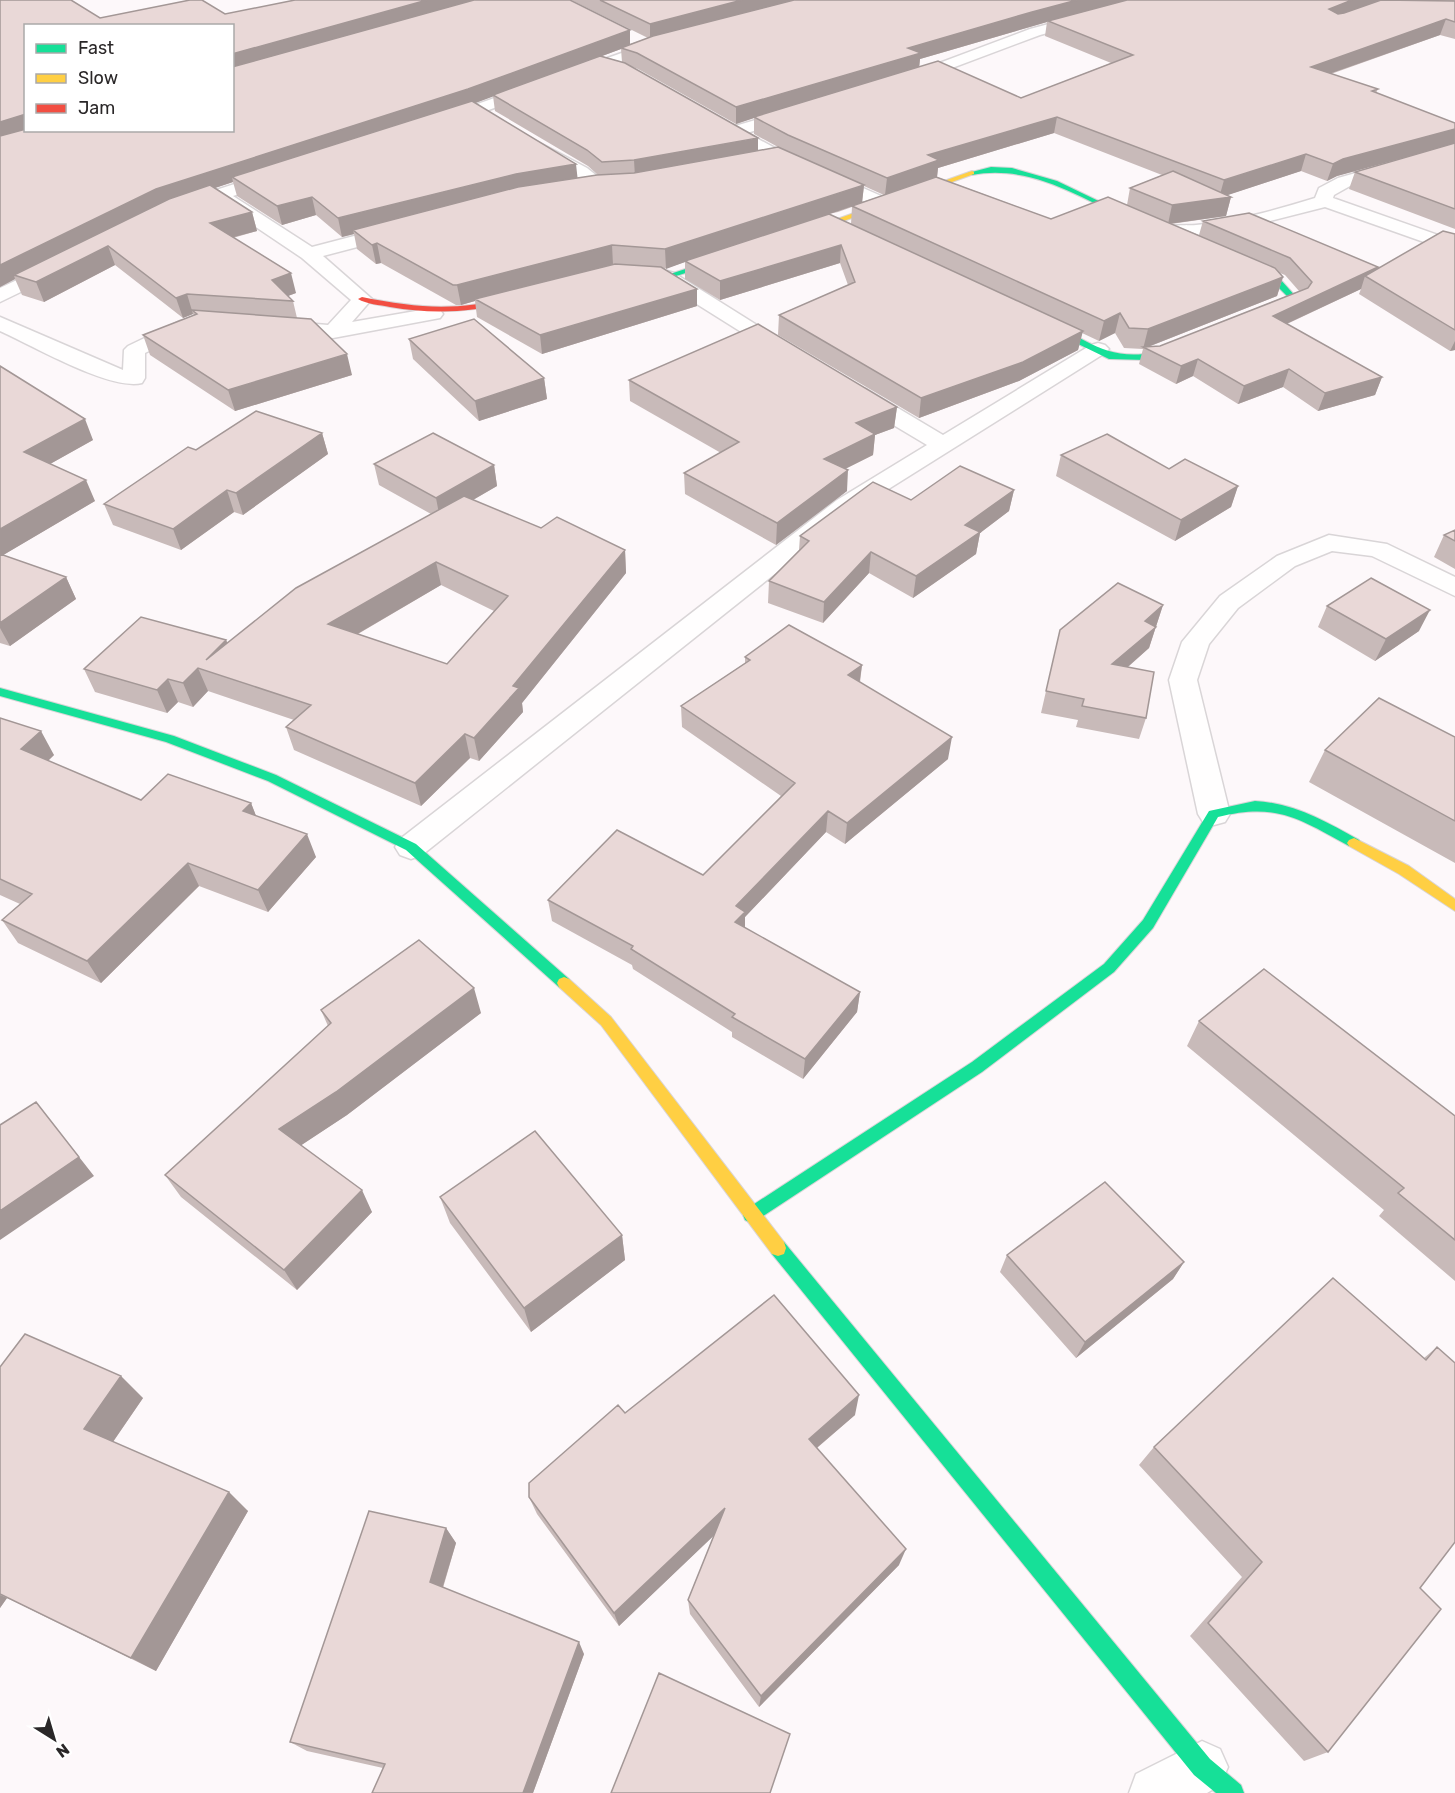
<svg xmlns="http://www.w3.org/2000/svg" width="1455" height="1793" viewBox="0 0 1455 1793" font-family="Rubik,sans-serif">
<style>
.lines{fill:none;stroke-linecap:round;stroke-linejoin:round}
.street-casing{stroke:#d9d5d7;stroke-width:3}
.fast-casing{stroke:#d9d5d7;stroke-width:2}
.slow-casing{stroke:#d9d5d7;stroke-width:2}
.jam-casing{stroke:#d9d5d7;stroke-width:2}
.street{fill:#fffefe;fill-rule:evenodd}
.fast{fill:#16e098;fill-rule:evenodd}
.slow{fill:#ffcf43;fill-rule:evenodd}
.jam{fill:#f24e42;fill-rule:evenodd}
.wall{fill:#c8bab9;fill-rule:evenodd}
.shaded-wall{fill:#a39796}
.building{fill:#e9d8d7;stroke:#a39796;stroke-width:1.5;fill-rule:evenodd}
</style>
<rect width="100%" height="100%" fill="#fdf8fa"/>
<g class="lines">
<defs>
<path id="street" d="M1138 0H1161L1159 3 1040 35 912 83 907 85 899 80 902 77 1030 29Z
M664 38 669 39 671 42 669 45 447 125H435L433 122 435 119Z
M797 108 803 110 805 113 803 116 747 133 786 154 888 199 891 203 888 207H876L774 162 714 126 722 121 735 126Z
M538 142 587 168 602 180 627 179 636 184 627 189 592 190 575 176 532 151 530 147 532 143Z
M1455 145V155L1350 186 1334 195 1333 198 1455 241V253L1325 207 1227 232 1165 239 1156 233C1162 223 1185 226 1196 225 1237 221 1276 210 1315 198L1319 188 1338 178Z
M278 170 284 171 287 175 284 179 233 196 312 247 400 224 409 230 407 234 323 256 372 299 352 322 433 308 440 310 443 314 440 318 333 338 273 331 270 327 273 323 280 321 328 325 351 300 302 258 217 201 179 213 170 208 173 204Z
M57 261 64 263 67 267 64 271 0 302V288Z
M667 271 674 273 792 347 796 351 792 355H778L660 281 657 277Z
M0 317 123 370 124 350 128 346 180 321H194L197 325 194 329 145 353V378L142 383C110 391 32 345 0 331Z
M1098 343 1105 345 1109 349 1105 353 855 510 422 855 411 859 400 855 395 847 400 839 837 500 927 445 850 399 847 394 850 389H866L943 435 1091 345Z
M1329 535 1387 544 1455 577V596L1372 556 1332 551 1295 566 1238 608 1209 644 1197 680 1230 814 1225 822 1214 825 1203 822 1198 814 1169 680 1182 642 1220 596 1277 556Z
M1202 1741 1220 1749 1228 1767 1220 1785 1207 1793H1129L1136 1774Z"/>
<path id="fast" d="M991 167 1012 168 1057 181 1138 220 1131 222C1081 197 1030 164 972 175L968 173Z
M725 256 732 258 667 279 625 272 629 270 667 275Z
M1238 265H1244L1280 279 1298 299 1260 315H1254V311L1289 298 1274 283 1238 269Z
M1040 319C1078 332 1100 359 1144 354 1156 353 1176 336 1186 343L1146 360 1109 359 1037 324 1036 322Z
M0 688 174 736 276 775 416 844 569 979 571 983 569 987 564 989 559 987 406 850 268 781 166 742 0 696Z
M1255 801C1294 803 1325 821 1359 840L1361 843 1359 846H1349C1300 819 1276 802 1218 817L1153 928 1114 972 982 1072 757 1220 751 1223 745 1220 743 1215 745 1210 972 1062 1104 964 1143 920 1209 811Z
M778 1240 784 1242 1210 1759 1241 1785 1244 1793H1216L1194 1775 772 1254 770 1248 772 1242Z"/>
<path id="slow" d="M972 171 974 172V174L802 236 795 234Z
M1354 838 1409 866 1455 899V911L1399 874 1349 846 1347 843 1349 840Z
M564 977 569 979 611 1017 784 1242 786 1248 784 1254 778 1256 772 1254 601 1025 559 987 557 983 559 979Z"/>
<path id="jam" d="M518 296H521V300C476 312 435 315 390 307 380 305 366 304 358 299L362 297C421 309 459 311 518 296Z"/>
</defs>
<use href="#street" class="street-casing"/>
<use href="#fast" class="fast-casing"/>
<use href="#slow" class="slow-casing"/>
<use href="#jam" class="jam-casing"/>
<use href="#street" class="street"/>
<use href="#fast" class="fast"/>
<use href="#slow" class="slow"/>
<use href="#jam" class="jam"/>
</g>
<path class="wall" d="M0 0 100 18 225 14 630 30V44L648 38 571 0H1455V39L1440 35 1331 74 1378 89 1376 93 1455 123V229L1349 189 1355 172 1408 156 1337 176 1327 181 1301 171 1227 195 1231 197 1226 216 1171 224 1199 235 1203 221 1378 267 1377 270 1455 233V350L1450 351 1359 294 1361 289 1287 324 1382 377 1375 395 1318 411 1283 387 1238 404 1193 376 1176 384 1139 364 1143 349 1124 348 1115 333 1099 341 1082 333 1078 350 1019 381 919 418 778 335 779 315 848 285 840 263 720 300 685 279V262L664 269 697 289V306L542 354 477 317 475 301 461 305H456L381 263 376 264 357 249 354 234 342 237 316 215 282 225 237 196 233 182 215 188 252 212 257 231 233 238 296 293 288 296 293 301 297 318 352 375 235 411 150 355 143 335 194 315 193 314 183 318 115 265 44 302 22 295 15 279 0 287ZM1047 22 1045 36 1111 63 1021 98 919 67 920 59ZM26 26 232 130H26ZM621 49 622 62 602 56ZM630 66 638 69 736 124 754 118V134L778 147 758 151ZM493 96 495 111 588 166 598 175 577 178 475 103ZM1054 133 1162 175 1130 188 1127 205 1051 219 937 177 938 168ZM864 186 884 195 862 202ZM852 207 851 224 829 214 838 212ZM1280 273 1285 275 1299 291 1160 346 1148 347 1277 296 1283 277Z
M409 339 544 378 547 399 479 421 413 359Z
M0 366 93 440 50 464 95 501 3 555 66 577 76 599 10 646 0 643Z
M629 380 897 407 894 428 875 435 873 455 845 469 847 491 776 545 685 494 684 473 721 453 630 401Z
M322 433 328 454 243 515 234 512 181 550 113 525 104 504 196 450Z
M1061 455 1169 469 1238 486 1231 507 1175 541 1056 476Z
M374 464 494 465 497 486 473 500 541 528 625 550 626 573 522 703 523 712 479 761 470 758 421 806 294 750 286 727 294 720 208 691 193 707 178 702 167 713 95 692 84 669 226 640 228 643 431 514 379 485ZM441 585 494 611 447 664 358 634Z
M1014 490 1009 511 980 533 976 554 913 598 869 573 823 623 768 603 769 581 799 550 800 536 911 500Z
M1455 530V569L1434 557 1444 535Z
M1163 605 1149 648 1128 667 1146 718 1139 739 1076 727 1078 720 1041 713 1060 630Z
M1327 606 1419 631 1375 661 1318 627Z
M745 657 862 665 860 683 948 759 845 844 826 832 745 917V928L860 992 857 1012 803 1079 732 1037V1032L633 969 632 965 552 921 548 900 703 875 781 796 682 727 681 706 745 663Z
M0 718 54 755 48 761 141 800 251 803 256 816 316 857 268 912 199 886 101 983 18 943 2 920 20 904 0 895Z
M1455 737V863L1309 782 1325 750Z
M321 1010 481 1013 347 1115 301 1145 372 1212 297 1290 181 1197 165 1175 328 1026Z
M1199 1021 1455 1116V1281L1379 1216 1384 1210 1187 1046Z
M440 1197 622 1235 625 1260 531 1332 450 1223Z
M1007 1255 1184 1262 1173 1279 1076 1358 1000 1272Z
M1437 1347 1420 1588 1328 1752 1304 1761 1190 1636 1242 1577 1139 1465 1154 1447 1424 1358Z
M0 1367 143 1398 113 1442 248 1511 156 1671 7 1598 0 1608Z
M625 1413 855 1415 817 1448 899 1565 759 1707 690 1614 688 1600 714 1535 619 1626 537 1514 529 1497Z
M446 1528 456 1543 443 1588 584 1654 533 1793H372L383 1768 307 1751 290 1742Z"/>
<path class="shaded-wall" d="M427 0H481L232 71V54Z
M742 0H799L650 39V24Z
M1077 0H1129L1048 21 1047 22 920 59 919 69 754 117V118L736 124V107L908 48 1032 12Z
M1352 0H1384L1325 24 1329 9Z
M1446 19 1440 35 1306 82 1311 67Z
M630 30V46L621 48V49L470 105 232 177 233 182 161 206 14 275 15 279 0 287V265L156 189Z
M26 114V130L0 141V122Z
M1057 117 1054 133 938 168 937 177 885 195 887 178 928 155Z
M1455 129V144L1337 176 1327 181 1333 164 1343 159Z
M758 138V155L635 177 634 160Z
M1306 154 1301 171 1219 198 1224 180Z
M576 164 578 182 353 230 354 234 342 237 338 218 516 174Z
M864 185 862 203 687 262 685 261V262L666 269 665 249Z
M312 197 316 215 282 225 277 206Z
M1231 197 1226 216 1168 224 1172 205Z
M252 212 257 231 215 242 210 223Z
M377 243 381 263 376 264 372 245Z
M612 245 613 265 475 299V301L461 305 457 285Z
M841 245 840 263 720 300V281Z
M108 246 115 265 44 302 36 282Z
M1378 267 1373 280 1365 276 1361 289 1267 333 1273 316Z
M291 273 296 293 277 300 272 280Z
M1283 277 1277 296 1145 348 1143 347V349L1148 329Z
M697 289V306L542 354 540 335Z
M187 294 193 314 183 318 176 298Z
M1120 313 1115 333 1099 341 1104 321Z
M1083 331 1078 350 1019 381 919 418 921 398Z
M1455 341V350L1450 351Z
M347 354 352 375 235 411 228 390Z
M1198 359 1193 376 1176 384 1181 366Z
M1289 369 1283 387 1238 404 1244 386Z
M1382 377 1375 395 1318 411 1325 393Z
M544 378 547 399 479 421 475 401Z
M897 407 894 428 875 435 873 455 823 480 824 459 856 423Z
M85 419 93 440 34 473 24 452Z
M322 433 328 454 243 515 236 493Z
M494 465 497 486 440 519 436 498Z
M848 470 847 491 776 545 777 523Z
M86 480 95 501 0 557V529Z
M1238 486 1231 507 1175 541 1181 520Z
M227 490 234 512 181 550 173 529Z
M1014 490 1009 511 980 533 976 554 913 598 916 576 965 525Z
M625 550 626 573 522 703 523 712 479 761 474 738 513 686Z
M871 552 869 573 823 623 824 602Z
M436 562 441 585 335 647 328 624Z
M66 577 76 599 10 646 0 628V623Z
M1163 605 1149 648 1106 686 1112 664 1145 621Z
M1430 610 1419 631 1375 661 1386 639Z
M226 640 235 664 206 660Z
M862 665 859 686 848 675Z
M198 668 208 691 193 707 183 683Z
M168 679 178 702 167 713 157 690Z
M41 731 54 755 35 773 21 749Z
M465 734 470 758 421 806 415 783Z
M952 737 948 759 845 844 847 823Z
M251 803 260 826 243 811Z
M828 811 826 832 745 917V933L735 922 736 906Z
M307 834 316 857 268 912 258 890Z
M188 863 199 886 101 983 87 961Z
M474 988 481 1013 347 1115 291 1152 279 1129Z
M860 992 857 1012 803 1079 805 1059Z
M36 1102 94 1176 0 1240V1211Z
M362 1190 372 1212 297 1290 284 1270Z
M622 1235 625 1260 531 1332 524 1308Z
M1184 1262 1173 1279 1076 1358 1085 1342Z
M121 1376 143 1398 108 1449 84 1429Z
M859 1395 855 1415 806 1457 809 1439Z
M229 1492 248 1511 156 1671 131 1658Z
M725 1508V1525L619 1626 614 1613Z
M446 1528 456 1543 440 1596 430 1582Z
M906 1549 899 1565 759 1707 761 1696Z
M0 1595 7 1598 0 1608Z
M579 1642 584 1654 533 1793H523Z"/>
<path class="building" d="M0 0H71L100 18 190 0H202L225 14 295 0H427L232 54V26H26V114L0 122Z
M474 0H570L630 30 468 89 156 189 0 265V136L26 129V130H232V67Z
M600 0H742L650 24Z
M794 0H1077L1032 12 908 48 921 53 736 107 637 53 621 48 653 36Z
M1127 0H1352L1329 9 1338 14 1344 13 1381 0 1455 1V22L1446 19 1311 67 1378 89 1372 91 1455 123V129L1343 159 1333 164 1306 154 1224 180 1057 117 928 155 939 160 887 178 788 135 754 117 938 61 1021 98 1133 55 1048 21Z
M600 56 625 63 758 138 634 160 602 162 587 150 493 95Z
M472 101 576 164 516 174 338 218 312 197 277 206 232 177Z
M1455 143V209L1355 172Z
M778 147 864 185 665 249 612 245 457 285H453L377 243 372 245 353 230 518 187 597 175 634 173Z
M1173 171 1231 197 1172 205 1130 188Z
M936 177 1051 219 1108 197 1275 268 1283 277 1148 329 1129 328 1120 313 1104 321 852 206Z
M210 185 252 212 210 223 291 273 272 280 293 301 187 294 176 298 108 246 36 282 14 275 169 199Z
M1249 213 1378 267 1273 316 1382 377 1325 393 1289 369 1244 386 1198 359 1181 366 1143 347 1160 346 1308 288 1312 282 1290 258 1203 221Z
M829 214 1083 331 1023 362 921 398 779 315 855 282 841 245 720 281 685 261Z
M1443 231 1455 234V330L1365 276Z
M615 264 661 267 697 289 540 335 475 299Z
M192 310 311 319 347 354 228 390 143 335 197 314Z
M474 319 544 378 475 401 409 339Z
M758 324 897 407 856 423 875 434 824 459 848 470 777 523 684 473 739 442 629 380Z
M0 366 85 419 24 452 86 480 0 529Z
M256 411 322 433 236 493 227 490 173 529 104 504 188 447 196 450Z
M433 433 494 465 436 498 374 464Z
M1107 434 1169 469 1185 459 1238 486 1181 520 1061 455Z
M960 466 1014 490 965 525 980 532 916 576 871 552 824 602 769 581 809 541 800 536 873 482 911 500Z
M464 496 541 528 557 517 625 550 513 686 519 688 474 738 465 734 415 783 286 727 311 705 198 668 183 683 168 679 157 690 84 669 141 617 226 640 206 660 296 588ZM436 562 508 596 447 664 328 624Z
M1455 530V541L1444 535Z
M0 554 66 577 0 623Z
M1371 578 1430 610 1386 639 1327 606Z
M1118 583 1163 605 1145 621 1156 627 1112 664 1154 672 1146 718 1082 706 1084 699 1046 691 1060 630Z
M789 625 862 665 848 675 952 737 847 823 828 811 736 906 745 912 735 922 860 992 805 1059 732 1017 735 1014 631 949 633 946 548 900 617 830 703 875 795 783 681 706 750 660 745 657Z
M1379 698 1455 737V821L1325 750Z
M0 718 41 731 21 749 141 800 168 774 251 803 243 811 307 834 258 890 188 863 87 961 2 920 32 894 0 879Z
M419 940 474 988 336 1092 279 1129 362 1190 284 1270 165 1175 331 1023 321 1010Z
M1264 969 1455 1116V1240L1398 1193 1404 1188 1199 1021Z
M36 1102 79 1157 0 1211V1125Z
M535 1131 622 1235 524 1308 440 1197Z
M1105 1182 1184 1262 1085 1342 1007 1255Z
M1333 1278 1426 1360 1437 1347 1455 1363V1542L1420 1588 1441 1609 1328 1752 1208 1623 1262 1562 1154 1447Z
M774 1295 859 1395 809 1439 906 1549 761 1696 688 1600 725 1508 614 1613 529 1497V1483L618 1405 625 1413Z
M25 1334 121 1376 84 1429 229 1492 131 1658 0 1594V1367Z
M369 1511 446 1528 430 1582 579 1642 523 1793H372L385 1764 290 1742Z
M659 1673 790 1734 770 1793H611Z"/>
<rect x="24" y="24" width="210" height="108" fill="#ffffff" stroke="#aaa9a9" stroke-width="1.5"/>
<rect x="36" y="44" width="30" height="9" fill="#16e098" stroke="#aaa9a9" stroke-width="1.5"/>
<text x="78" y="54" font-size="18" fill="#2a2728">Fast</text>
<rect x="36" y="74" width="30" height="9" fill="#ffcf43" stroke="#aaa9a9" stroke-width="1.5"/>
<text x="78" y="84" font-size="18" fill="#2a2728">Slow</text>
<rect x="36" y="104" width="30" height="9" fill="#f24e42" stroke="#aaa9a9" stroke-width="1.5"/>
<text x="78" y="114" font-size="18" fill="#2a2728">Jam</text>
<g transform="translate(54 1739) rotate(143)" stroke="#ffffff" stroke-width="4.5" paint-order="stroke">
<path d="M0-4.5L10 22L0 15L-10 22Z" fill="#2a2728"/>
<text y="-9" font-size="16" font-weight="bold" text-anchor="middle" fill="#2a2728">N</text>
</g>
</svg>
